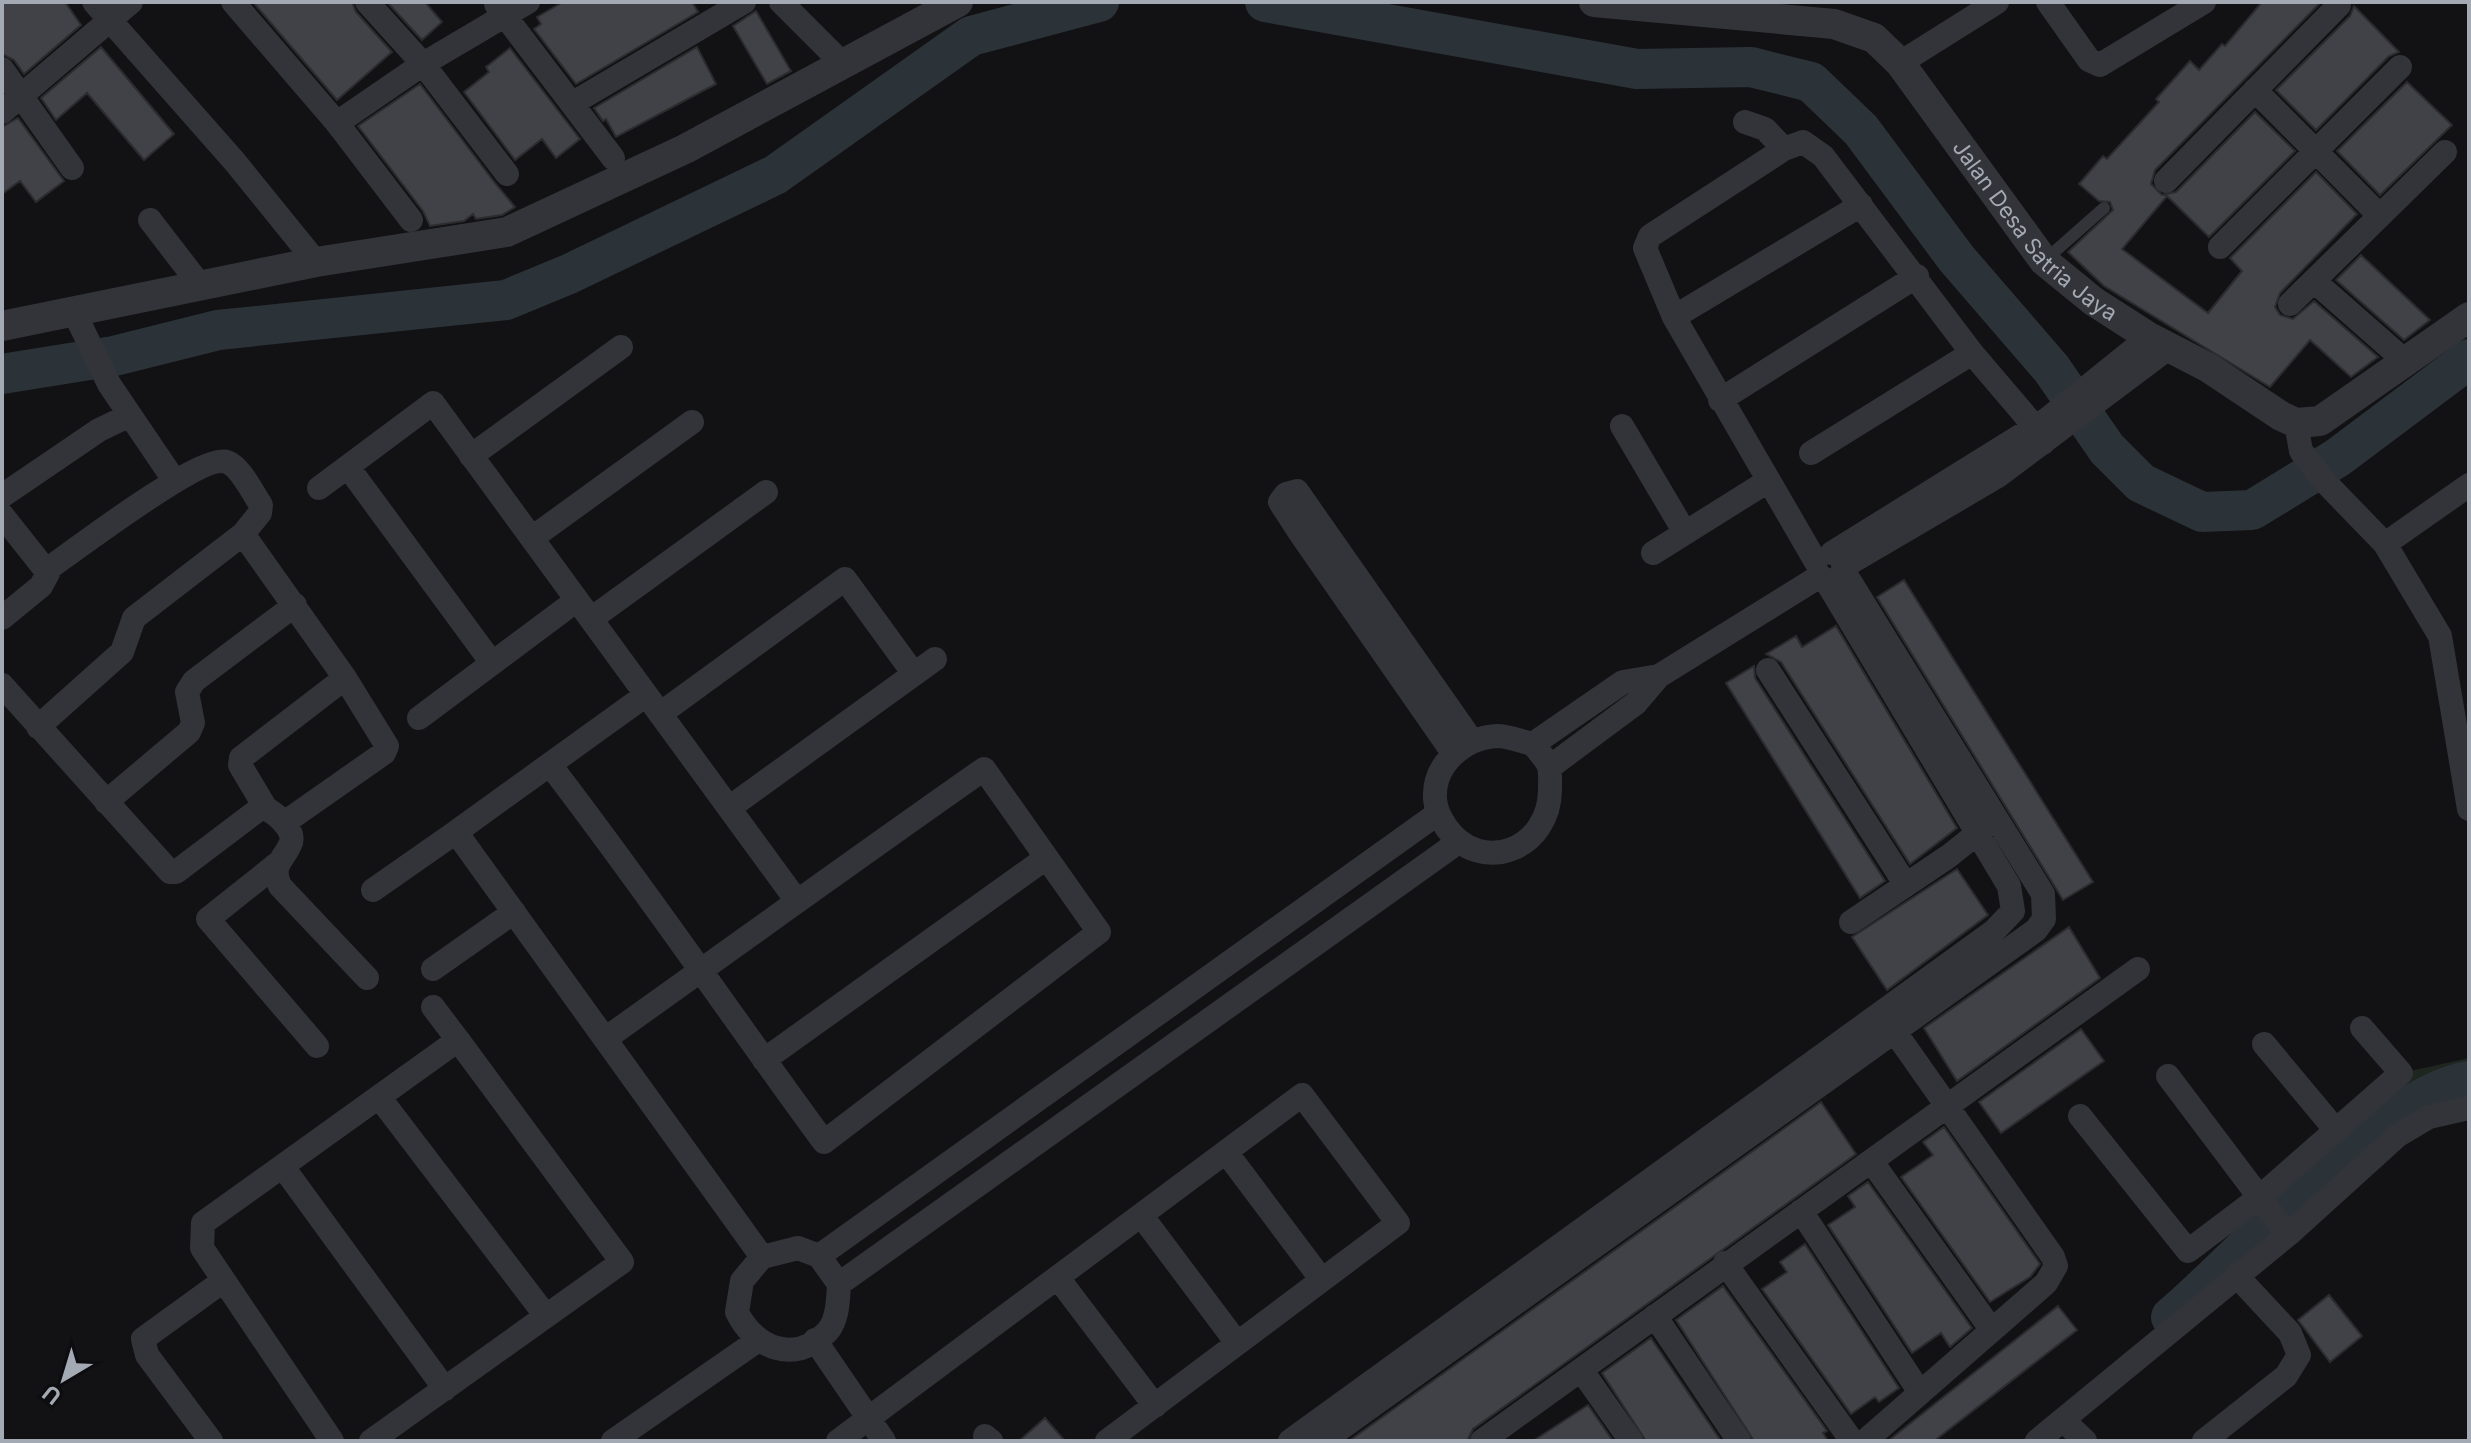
<svg xmlns="http://www.w3.org/2000/svg" width="2471" height="1443" viewBox="0 0 2471 1443" font-family="Inter,sans-serif">
<style>
.green{fill:#1e261f}
.lines{fill:none;stroke-linecap:round;stroke-linejoin:round}
.river{stroke:#2b3339;stroke-width:40}
.building{fill:#414247;stroke:#2c2c30;stroke-width:2}
.service{stroke:#333439;stroke-width:12}
.minor{stroke:#333439;stroke-width:24}
.tertiary{stroke:#333439;stroke-width:30}
.labels{text-anchor:middle;stroke-width:8;stroke-linejoin:round;paint-order:stroke}
.street-label{font-size:22px;fill:#a4aab4;stroke:#0d0d0f}
</style>
<rect width="100%" height="100%" fill="#121214"/>
<path class="green" d="M2469 1058V1108L2429 1117 2037 1441H2021L2205 1289 2276 1218 2261 1196 2401 1073Z"/>
<g class="lines">
<path class="river" d="M1265 2 1637 69 1751 67 1811 82 1861 130 1956 258 2051 368 2107 449 2141 483 2202 512 2252 510 2337 458 2469 359
M2 374 114 356 218 330 506 300 569 274 775 175 971 36 1099 2
M2171 1317C2243 1257 2382 1094 2469 1081"/>
</g>
<path class="building" d="M2 2H65L81 25 24 74 14 60 2 54Z
M253 2H352L356 12 392 52 337 100Z
M387 2H425L442 22 422 40Z
M563 2H692L698 12 576 84 534 29 541 24 537 17Z
M2262 2H2321L2155 170 2151 184 2162 195 2176 192 2255 112 2295 151 2209 237 2167 196 2122 249 2208 313 2242 271 2230 258 2316 172 2357 214 2280 293 2275 307 2280 315 2293 319 2314 301 2378 357 2351 377 2310 340 2270 387 2104 286 2068 252 2113 210 2110 202 2099 201 2079 184 2103 156 2107 159 2159 102 2156 99 2190 61 2199 70 2222 44 2225 46Z
M2354 6 2399 52 2389 56 2316 130 2276 90 2350 16Z
M756 11 791 71 767 84 733 26Z
M101 47 174 134 144 160 87 93 56 120 41 98Z
M697 47 716 84 616 137 606 119 603 121 594 108Z
M510 48 580 139 556 158 542 139 515 160 464 92 489 72 486 67Z
M2407 82 2452 125 2380 195 2337 151Z
M420 84 495 183 515 207 502 215 476 219 473 214 464 221 430 226 423 211 358 126Z
M18 118 64 181 36 202 20 181 2 194V127Z
M2361 255 2430 320 2404 340 2336 280Z
M1904 580 2093 882 2063 900 1877 597Z
M1836 626 1957 828 1910 864 1781 662 1766 654 1796 636 1802 647Z
M1754 666 1755 678 1885 881 1860 898 1726 683Z
M1957 869 1988 915 1887 990 1852 937Z
M2069 927 2100 978 1957 1081 1924 1028Z
M2081 1029 2104 1061 2001 1133 1979 1102Z
M1821 1102 1856 1154 1473 1429 1467 1441H1349Z
M1944 1127 2040 1264 2030 1277 1990 1302 1901 1177 1933 1155 1923 1142Z
M1868 1182 1972 1328 1950 1347 1941 1333 1912 1353 1828 1225 1855 1207 1848 1196Z
M1805 1244 1899 1388 1879 1402 1875 1397 1851 1414 1762 1289 1787 1272 1780 1262Z
M1723 1286 1827 1431 1823 1433 1828 1441H1754L1676 1320Z
M2329 1295 2362 1336 2330 1362 2298 1320Z
M2058 1306 2077 1330 1934 1441H1888Z
M1651 1338 1721 1441H1646L1602 1373Z
M1588 1405 1613 1441H1533Z
M1045 1418 1065 1441H1019Z"/>
<g class="lines">
<path class="service" d="M2044 261 2104 208"/>
<path class="minor" d="M94 2 235 162 316 262
M233 2 337 123 411 220
M367 2 423 64 507 174
M781 2 843 64
M2048 2 2089 60 2100 65 2204 2
M496 4 613 158
M1900 63 1997 2
M2 69 72 168
M2255 90 2379 215
M573 103 744 2
M2 112 131 2
M1745 122 1765 129 1784 149
M337 123 423 64 528 2
M2166 181 2339 5
M150 220 200 285
M2220 247 2400 67
M2314 281 2405 361
M2290 304 2445 152
M74 312 109 384 174 480
M1674 317 1861 205
M1720 400 1917 276
M2296 423 2301 451 2326 483 2385 544 2440 636 2469 809
M1622 426 1684 531
M1811 453 1972 353
M471 456 621 347
M348 467 492 663
M319 488 433 403 797 901
M2 496 99 430 130 415
M2 515 48 573 41 586 2 618
M243 534 345 678 387 746 384 753 284 823
M532 538 692 422
M2385 544 2469 485
M1653 553 1768 481
M1832 553 2046 420 2149 337
M1816 562 1674 317 1645 248 1650 236 1784 149 1803 142 1823 156 1972 353 2035 427 2043 443
M1843 567 1998 476 2170 347
M591 619 766 492
M1768 670 1906 885
M2 685 170 872H176L262 807C273 811 298 830 290 845 282 862 271 865 280 886L367 978
M660 714 845 579 914 674
M419 718 577 600
M38 727 122 652 134 618 243 534 260 513 261 505C253 494 241 467 227 462 202 453 75 550 48 569
M1533 744C1538 751 1544 757 1548 764 1551 771 1550 781 1550 788 1551 849 1481 877 1446 827 1440 817 1436 811 1435 799 1433 764 1464 738 1497 736 1509 736 1522 742 1533 744L1623 682 1659 676
M1453 753 1302 536 1280 502 1286 494 1297 491 1472 741
M550 765C645 888 732 1017 824 1142L1099 932 984 769C857 858 731 949 605 1039
M1550 767 1636 703 1659 676 1820 576
M106 802 189 732 193 723 187 692 194 681 295 605
M265 807 240 765 241 758 345 678
M729 808 935 659
M456 832 646 695
M277 864 208 919 317 1046
M373 890 456 832 762 1257
M1851 922 1949 856 1989 824
M433 969 514 912
M433 1007 458 1040
M2264 1044 2334 1128
M764 1060 1046 858
M2168 1076 2281 1226 2290 1233
M379 1097 546 1316
M2080 1116 2188 1251 2261 1196 2401 1073 2362 1028
M1226 1152 1322 1280
M1872 1162 1991 1329
M283 1167 445 1389
M1801 1211 1919 1391
M1141 1215 1237 1343
M819 1256 1437 814
M1725 1263 1852 1441
M1058 1278 1155 1406
M839 1284 819 1256 798 1248 762 1257 742 1281 737 1312C754 1348 795 1365 827 1332 838 1320 838 1300 839 1284L1457 843
M1655 1316 1739 1441
M815 1340 884 1441
M1582 1371 1631 1441
M2063 1420 2085 1441
M985 1436 991 1441
M211 1441 147 1355 143 1339 223 1281
M332 1441 202 1248 203 1223 458 1040 622 1262 371 1441
M613 1441 757 1341
M838 1441 1302 1095 1398 1223 1107 1441
M1290 1441 1994 931 2013 911 2009 886 1825 579
M1323 1441 2036 930 2044 919 2043 894 1843 570
M1482 1441 2138 969
M1865 1441 2046 1283 2056 1266 2053 1257 1888 1022
M2037 1441 2290 1233 2397 1136 2429 1117 2469 1108
M2204 1441 2286 1376 2299 1355 2290 1333 2236 1275"/>
<g class="tertiary">
<path id="s1" d="M1594 2 1834 24 1874 38 1900 63 2044 261 2093 301 2149 337 2209 368 2281 416 2296 423 2320 421 2469 317"/>
<path d="M2 326 316 262 507 232 685 149 958 2"/>
</g>
</g>
<g class="labels">
<g class="street-label">
<text dy="8" stroke="none"><textPath href="#s1" startOffset="536">Jalan Desa Satria Jaya</textPath></text>
</g>
</g>
<rect width="2471" height="1443" fill="none" stroke="#a4aab4" stroke-width="8"/>
<g transform="translate(64 1379) rotate(218)" stroke="#0d0d0f" stroke-width="6" paint-order="stroke">
<path d="M0-6L14 30L0 20L-14 30Z" fill="#a4aab4"/>
<text y="-12" font-size="22" font-weight="bold" text-anchor="middle" fill="#a4aab4">U</text>
</g>
</svg>
